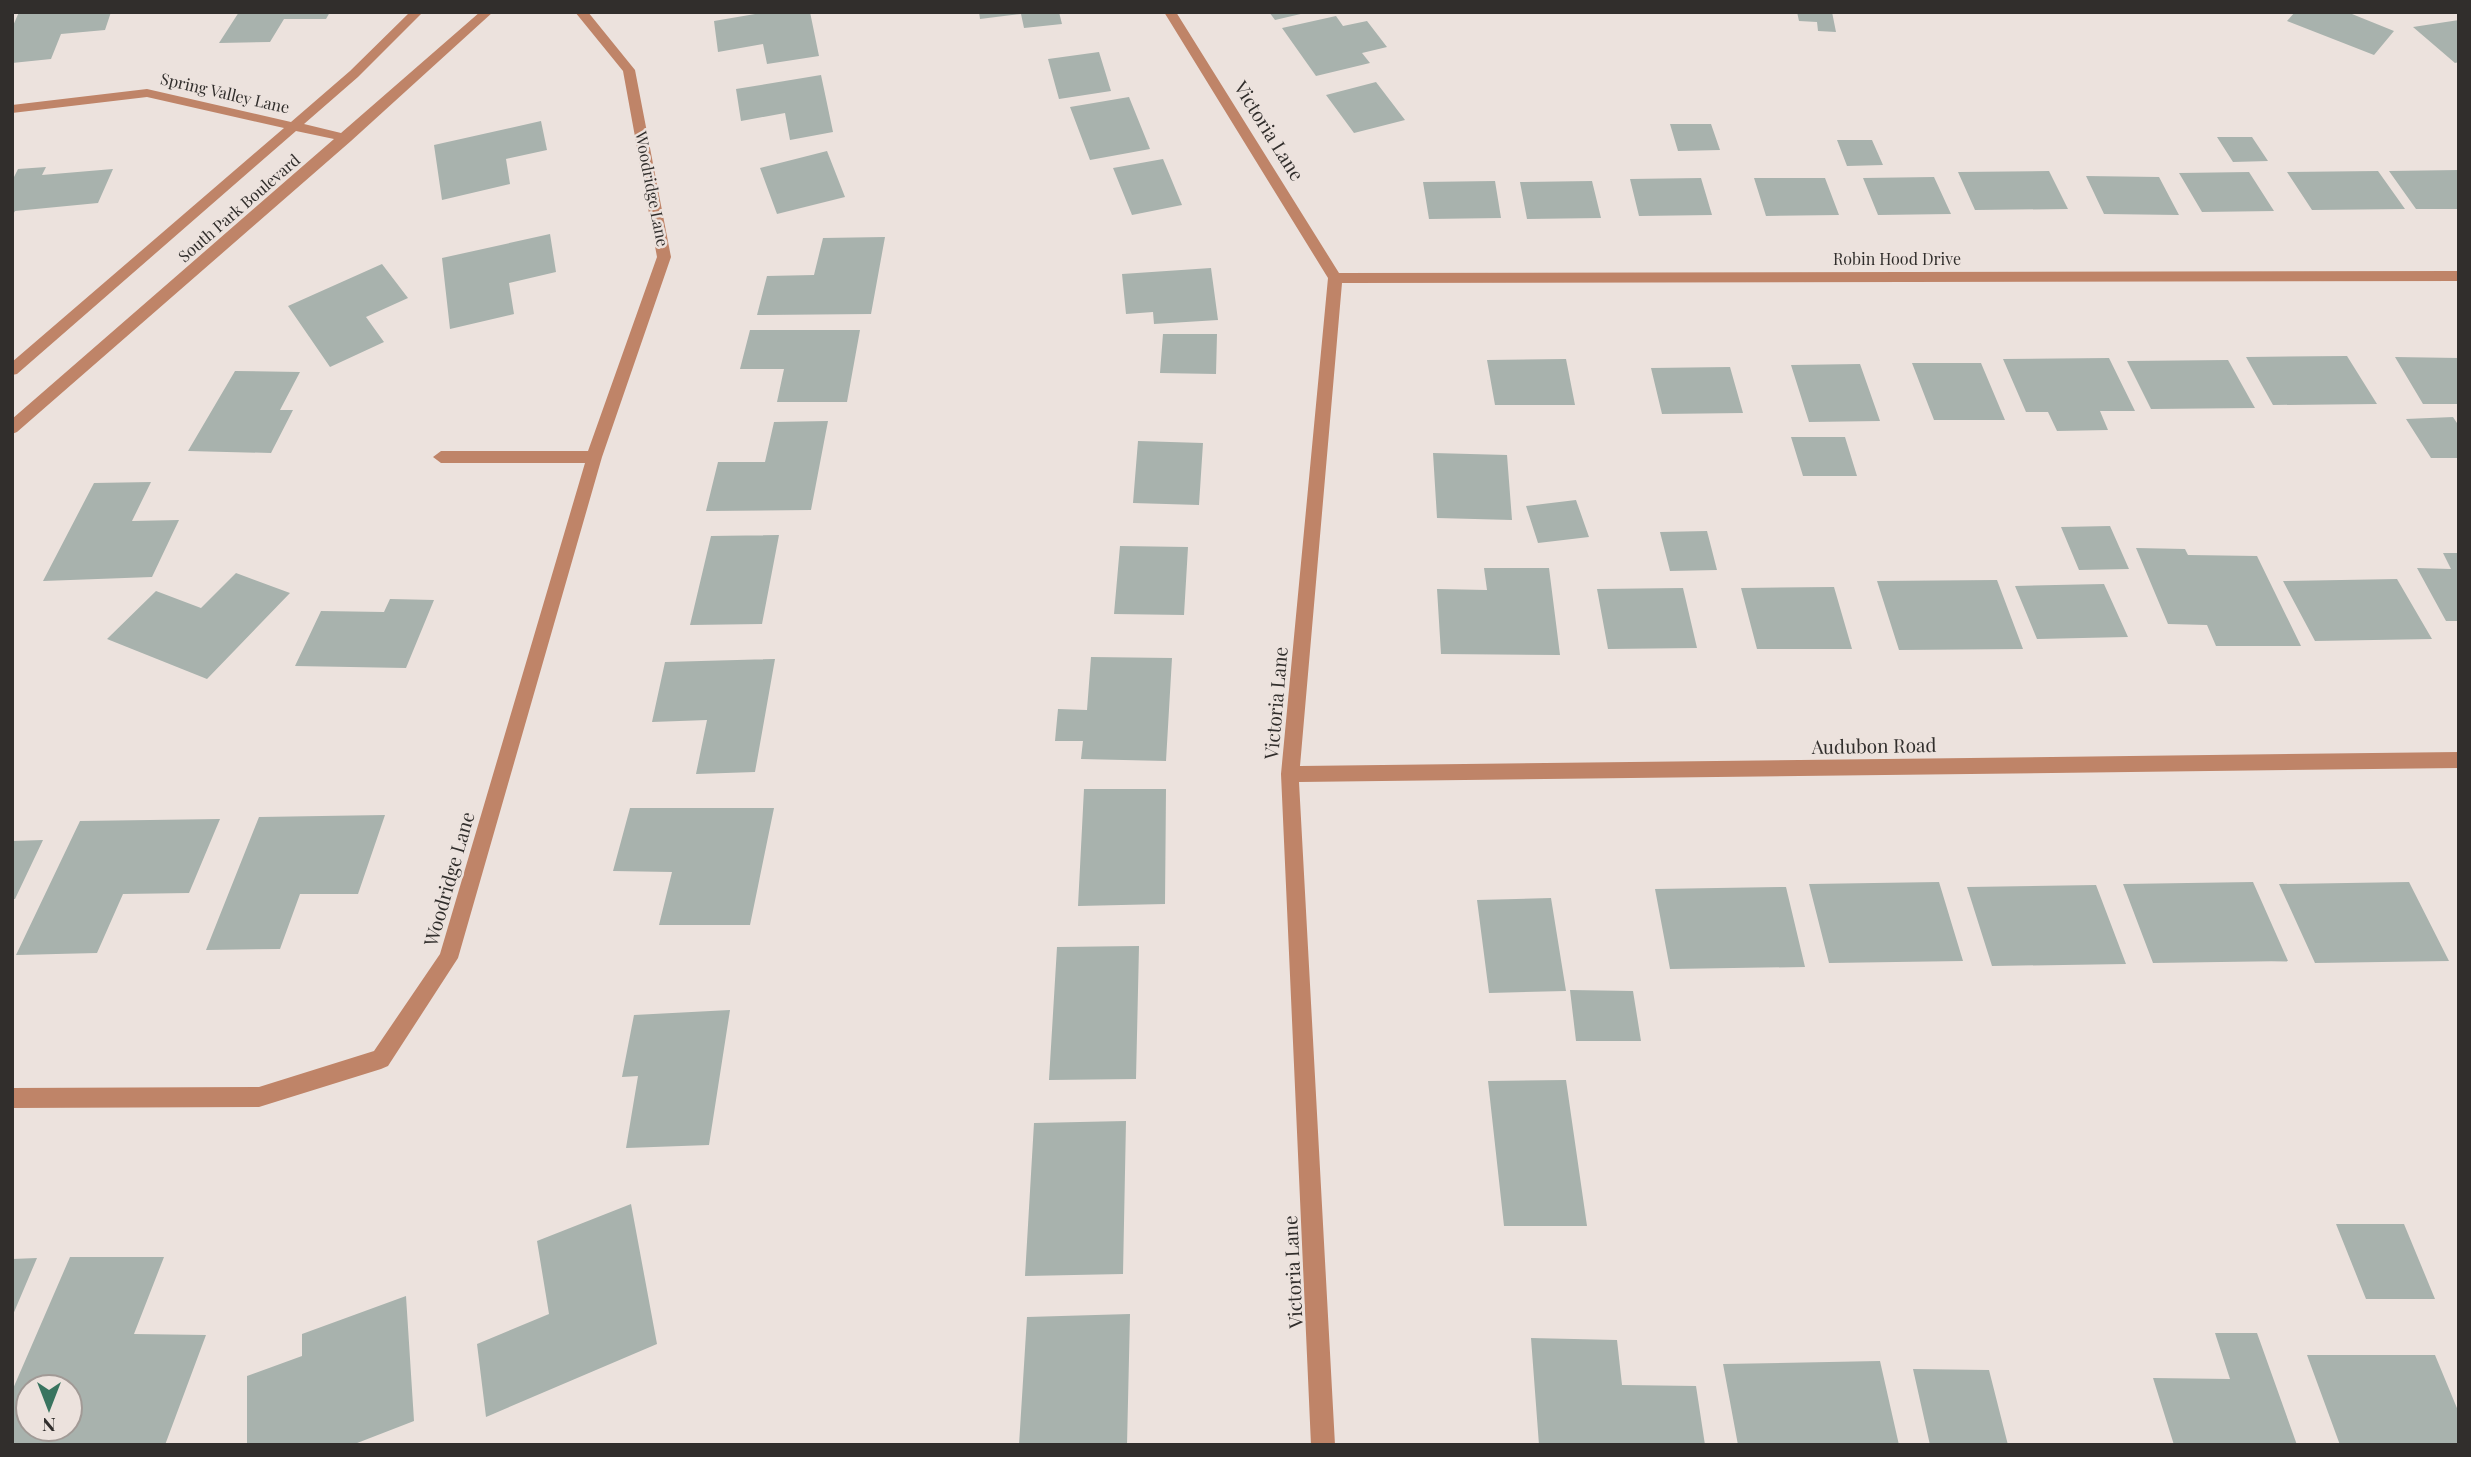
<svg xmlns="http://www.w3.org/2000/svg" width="2471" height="1457" viewBox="0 0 2471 1457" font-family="'Playfair Display',serif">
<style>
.building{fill:#a8b2ad;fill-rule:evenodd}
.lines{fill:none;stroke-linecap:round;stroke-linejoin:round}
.minor{fill:#bf8468;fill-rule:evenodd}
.labels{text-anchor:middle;stroke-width:5;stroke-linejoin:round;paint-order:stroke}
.far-street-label{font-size:16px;fill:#312e2c;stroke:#ece2dd}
.street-label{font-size:19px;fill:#312e2c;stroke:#ece2dd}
</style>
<rect width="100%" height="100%" fill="#ece2dd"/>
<path class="building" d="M19 12H111L105 30 61 34 51 59 12 63V28Z
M239 12H330L326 19H284L270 42 219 43Z
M767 12H810L819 56 767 64 763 44 718 52 714 21Z
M979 12H1059L1062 24 1024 28 1021 14 980 19Z
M1269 12H1305V13L1275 20Z
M1797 12H1832L1836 32 1818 31 1817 22 1799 21Z
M2295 12H2347L2394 31 2374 55 2287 21Z
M1336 16 1343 26 1367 21 1387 47 1362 53 1370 63 1316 76 1282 28Z
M2459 20V62L2455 63 2413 27Z
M1099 52 1111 91 1059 99 1048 59Z
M821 75 833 132 790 140 785 113 741 121 736 89Z
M1376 82 1405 120 1354 133 1326 95Z
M1129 97 1150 149 1090 160 1070 107Z
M541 121 547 150 506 159 510 184 442 200 434 145Z
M1670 124H1711L1720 150 1678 151Z
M2217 137H2252L2268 161 2233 162Z
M1837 140H1872L1883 165 1847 166Z
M827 151 845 197 777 214 760 168Z
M1163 159 1182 205 1132 215 1113 168Z
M46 167 42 175 113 169 98 203 15 211 12 216V181L18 169Z
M2459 170V209H2416L2389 171Z
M2049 171 2068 209 1975 210 1958 172Z
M2378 171 2405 209 2312 210 2287 172Z
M2249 172 2274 211 2202 212 2179 173Z
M2086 176 2159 177 2179 215 2104 214Z
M1934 177 1951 214 1878 215 1863 178Z
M1701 178 1712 215 1639 216 1630 179Z
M1754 178H1825L1839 215 1766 216Z
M1495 181 1501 218 1429 219 1423 182Z
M1592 181 1601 218 1527 219 1520 182Z
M550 234 556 272 509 283 514 314 450 329 442 258Z
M885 237 871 314 757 315 767 276 814 275 823 238Z
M382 264 408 298 366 317 384 342 330 367 288 306Z
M1211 268 1218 320 1154 324 1153 312 1126 314 1122 274Z
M750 330H860L847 402H777L784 369H740Z
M1163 334H1217L1216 374 1160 373Z
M2347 356 2377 404 2273 405 2246 357Z
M2395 357 2459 358V404H2423Z
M2109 358 2135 411H2100L2108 430 2057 431 2048 412H2026L2003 359Z
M1566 359 1575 405H1495L1487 360Z
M2228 360 2255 408 2151 409 2127 361Z
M1912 363H1981L2005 420H1934Z
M1860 364 1880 421 1809 422 1791 365Z
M1730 367 1743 413 1662 414 1651 368Z
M235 371 300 372 280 410H293L271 453 188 451Z
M2453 417 2459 426V458H2431L2406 419Z
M828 421 811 510 706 511 718 462H765L774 422Z
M1791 437H1845L1857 476H1803Z
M1138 441 1203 443 1199 505 1133 503Z
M1433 453 1507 455 1512 520 1437 518Z
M151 482 132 521 179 520 152 577 43 581 94 483Z
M1576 500 1589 537 1538 543 1526 506Z
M2110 526 2129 569 2079 570 2061 527Z
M1707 531 1717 570 1670 571 1660 532Z
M779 535 762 624 690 625 711 536Z
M1120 546 1188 547 1184 615 1114 614Z
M2136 548 2185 549 2188 555 2257 556 2301 646H2216L2207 625 2168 624Z
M2443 553H2459V621H2446L2417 568 2451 569Z
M1484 568H1549L1560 655 1441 654 1437 589 1487 590Z
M236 573 290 593 207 679 107 639 156 591 201 608Z
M2397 579 2432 639 2315 641 2283 581Z
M1997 580 2023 649 1899 650 1877 581Z
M2104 584 2128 637 2037 639 2015 586Z
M1834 587 1852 649H1757L1741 588Z
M1683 588 1697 648 1608 649 1597 589Z
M390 599 434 600 406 668 295 666 321 611 384 612Z
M1091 657 1172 658 1166 761 1081 759 1083 741H1055L1058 709 1087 710Z
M775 659 755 772 696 774 707 720 652 722 665 662Z
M1084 789H1166L1165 904 1078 906Z
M630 808H774L750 925H659L672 872 613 871Z
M385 815 358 894H300L280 949 206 950 259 817Z
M220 819 189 893 123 894 97 953 16 955 80 821Z
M43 840 15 899H12V841Z
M1939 882 1963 961 1829 963 1809 884Z
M2253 882 2288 961 2153 963 2123 884Z
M2409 882 2449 961 2315 963 2279 884Z
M2096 885 2126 964 1992 966 1967 887Z
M1786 887 1805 967 1670 969 1655 889Z
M1551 898 1566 991 1489 993 1477 900Z
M1139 946 1136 1079 1049 1080 1057 947Z
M1570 990 1633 991 1641 1041H1576Z
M730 1010 709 1145 626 1148 638 1076 622 1077 634 1015Z
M1566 1080 1587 1226H1504L1488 1081Z
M1126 1121 1123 1274 1025 1276 1034 1123Z
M631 1204 657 1344 486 1417 477 1344 549 1314 537 1241Z
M2336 1224H2404L2435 1299H2366Z
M70 1257H164L134 1334 206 1335 165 1445H12V1391ZM28 1387H70V1429H28Z
M37 1258 12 1317V1259Z
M406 1296 414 1421 352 1445H247V1376L302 1356V1334Z
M1130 1314 1127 1445H1019L1027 1317Z
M2215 1333H2257L2297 1445H2174L2153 1378 2230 1379Z
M1531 1338 1617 1340 1622 1385 1696 1386 1705 1445H1539Z
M2307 1355H2435L2459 1413V1445H2340Z
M1880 1361 1899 1445H1738L1723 1364Z
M1913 1369 1989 1370 2008 1445H1930Z"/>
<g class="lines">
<path class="minor" d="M410 12H423L358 77 304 124 341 133 480 12H493L351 141 17 432 12 434V419L334 139 296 131 17 374 12 375V362L284 128 147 97 12 113V105L147 89 291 122 350 71Z
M575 12H588L635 70 671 257 602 457 458 958 388 1066 381 1069 259 1107 12 1108V1088L259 1087 374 1051 440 954 585 463H441L433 457 441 451H588L657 257 623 71Z
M1164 12H1176L1339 273 2459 271V281L1342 283 1300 766 2459 752V768L1299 782 1335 1445H1311L1281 774 1328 278Z"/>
</g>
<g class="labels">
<g class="far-street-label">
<text transform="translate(225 93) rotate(13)" y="6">Spring Valley Lane</text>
<text transform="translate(652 189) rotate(79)" y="6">Woodridge Lane</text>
<text transform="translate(239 208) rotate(-41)" y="6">South Park Boulevard</text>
<text x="1897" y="265">Robin Hood Drive</text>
</g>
<g class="street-label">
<text transform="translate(1269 131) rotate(58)" y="7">Victoria Lane</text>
<text transform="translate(1276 703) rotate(-85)" y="7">Victoria Lane</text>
<text transform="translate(1874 746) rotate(-1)" y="7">Audubon Road</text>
<text transform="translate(449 879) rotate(-74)" y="7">Woodridge Lane</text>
<text transform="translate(1293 1272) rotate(-93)" y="7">Victoria Lane</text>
</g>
</g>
<rect width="2471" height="1457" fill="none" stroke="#312e2c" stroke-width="28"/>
<g transform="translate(49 1408) rotate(180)"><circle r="33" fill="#ece2dd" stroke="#a19a96" stroke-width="2"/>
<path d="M0-5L12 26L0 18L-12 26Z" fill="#39745f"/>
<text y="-10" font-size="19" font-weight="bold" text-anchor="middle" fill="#312e2c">N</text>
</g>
</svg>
